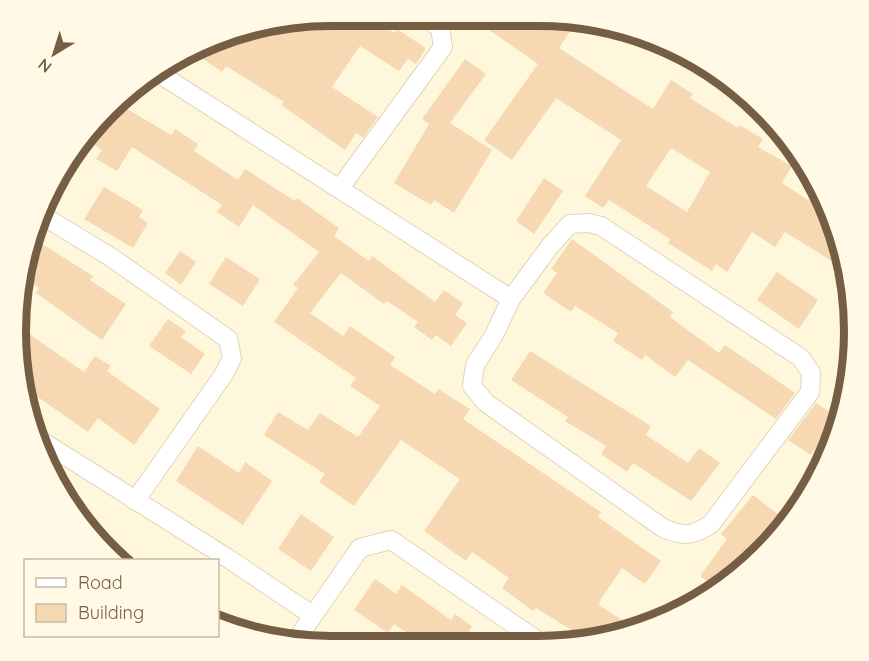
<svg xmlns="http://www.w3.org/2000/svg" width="869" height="661" viewBox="0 0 869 661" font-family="Quicksand,sans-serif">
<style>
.building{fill:#f6d9b2;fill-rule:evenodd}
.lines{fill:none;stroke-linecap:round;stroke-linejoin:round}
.minor-casing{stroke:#e3d3b8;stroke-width:20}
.minor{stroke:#fff;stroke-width:18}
.rim{fill:none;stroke:#755e44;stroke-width:8}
</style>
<rect width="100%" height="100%" fill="#fef7dc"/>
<path class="building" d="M330 15H370L394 33 397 29 426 48 416 64 408 59 399 71 360 46 332 87 378 117 363 138 356 133 345 150 281 105 284 102 226 66 222 72 190 50 249 26Z
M497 15 559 16 578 19 559 48 653 109 671 80 693 94 690 98 738 128 739 125 763 139 758 147 792 166 782 183 823 210 848 271 785 232 775 247 752 232 727 272 716 264 712 271 668 243 670 239 609 200 603 208 585 196 621 140 556 98 512 160 484 140 538 64 488 29ZM671 148 710 172 687 212 646 186Z
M465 59 486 74 450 123 492 150 454 213 434 200 431 205 394 183 429 124 422 119Z
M119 104 171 135 175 129 198 144 194 151 238 180 245 169 295 201 297 198 339 228 334 236 369 261 372 256 435 302 444 290 463 303 455 315 467 323 451 346 436 335 432 340 414 327 418 322 387 301 384 304 341 273 310 313 343 336 350 326 395 357 390 365 435 394 438 389 470 409 463 419 601 512 598 517 661 561 645 584 622 568 601 599 599 605 637 630 589 641 536 608 533 611 502 588 509 578 472 552 466 561 424 531 460 479 401 440 354 506 319 482 325 474 264 435 278 412 308 430 320 413 358 437 380 406 350 386 356 378 274 322 298 288 293 285 319 252 253 205 239 227 217 212 222 205 132 147 117 171 96 159 102 150 95 145Z
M544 178 563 191 534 234 516 221Z
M104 187 143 210 139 217 148 223 133 248 84 219Z
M31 237 93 276 90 280 126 304 102 340 36 293 39 288 22 277 26 249Z
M572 239 673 312 670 317 719 353 725 345 795 393 776 419 688 360 675 377 645 355 642 360 613 341 618 333 575 306 571 312 543 293 557 273 551 269Z
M180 251 196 262 181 285 165 273Z
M226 257 260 279 243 306 209 284Z
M777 272 818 300 799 329 757 300Z
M168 319 186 331 181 337 205 354 191 374 149 346Z
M16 325 84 372 95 356 111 366 107 371 160 409 134 445 98 418 88 432 22 386Z
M530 351 651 426 646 435 688 463 699 448 720 463 691 501 633 463 627 472 601 454 606 446 565 421 568 417 511 380Z
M816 403 837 417 811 455 788 440Z
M198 446 239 473 245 462 272 481 243 525 176 481Z
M753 495 779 515 772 524 778 528 717 589 700 576 727 539 721 534Z
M301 514 334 537 311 571 278 549Z
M375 579 396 594 402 585 451 620 455 614 472 626 469 631 486 643H422L394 624 388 633 354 610Z"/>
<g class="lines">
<defs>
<path id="minor" d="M710 70 747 97
M155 71 511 299
M340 188 443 47 440 28 421 15
M40 214 112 258 228 339 232 358 224 374 135 501
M589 223 601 226 801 358 811 373 810 392 711 524C693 536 683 537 663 528L485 402 472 386 475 365 494 335 511 299 550 246 570 224Z
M37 438 229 559 312 615
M294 643 360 548 391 540 541 643"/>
</defs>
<use href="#minor" class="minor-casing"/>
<use href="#minor" class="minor"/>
</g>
<path d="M0 0H869V661H0ZM331 26H539A305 305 0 0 1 844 331V331A305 305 0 0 1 539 636H331A305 305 0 0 1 26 331V331A305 305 0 0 1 331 26Z" fill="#fff9e5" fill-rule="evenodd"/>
<path class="rim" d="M331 26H539A305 305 0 0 1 844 331V331A305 305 0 0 1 539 636H331A305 305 0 0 1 26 331V331A305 305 0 0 1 331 26Z"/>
<rect x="24" y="559" width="195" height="78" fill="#fff9e5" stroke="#c8bba5" stroke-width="1.5"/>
<rect x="36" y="578" width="30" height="9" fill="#ffffff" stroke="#c8bba5" stroke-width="1.5"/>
<text x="78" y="589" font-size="18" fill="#755e44">Road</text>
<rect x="36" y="604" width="30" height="18" fill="#f6d9b2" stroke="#c8bba5" stroke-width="1.5"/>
<text x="78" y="619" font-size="18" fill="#755e44">Building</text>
<g transform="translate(54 54) rotate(218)" stroke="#fff9e5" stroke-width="4.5" paint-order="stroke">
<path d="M0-4.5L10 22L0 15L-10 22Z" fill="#755e44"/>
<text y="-9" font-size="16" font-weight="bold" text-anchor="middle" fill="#755e44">N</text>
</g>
</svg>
